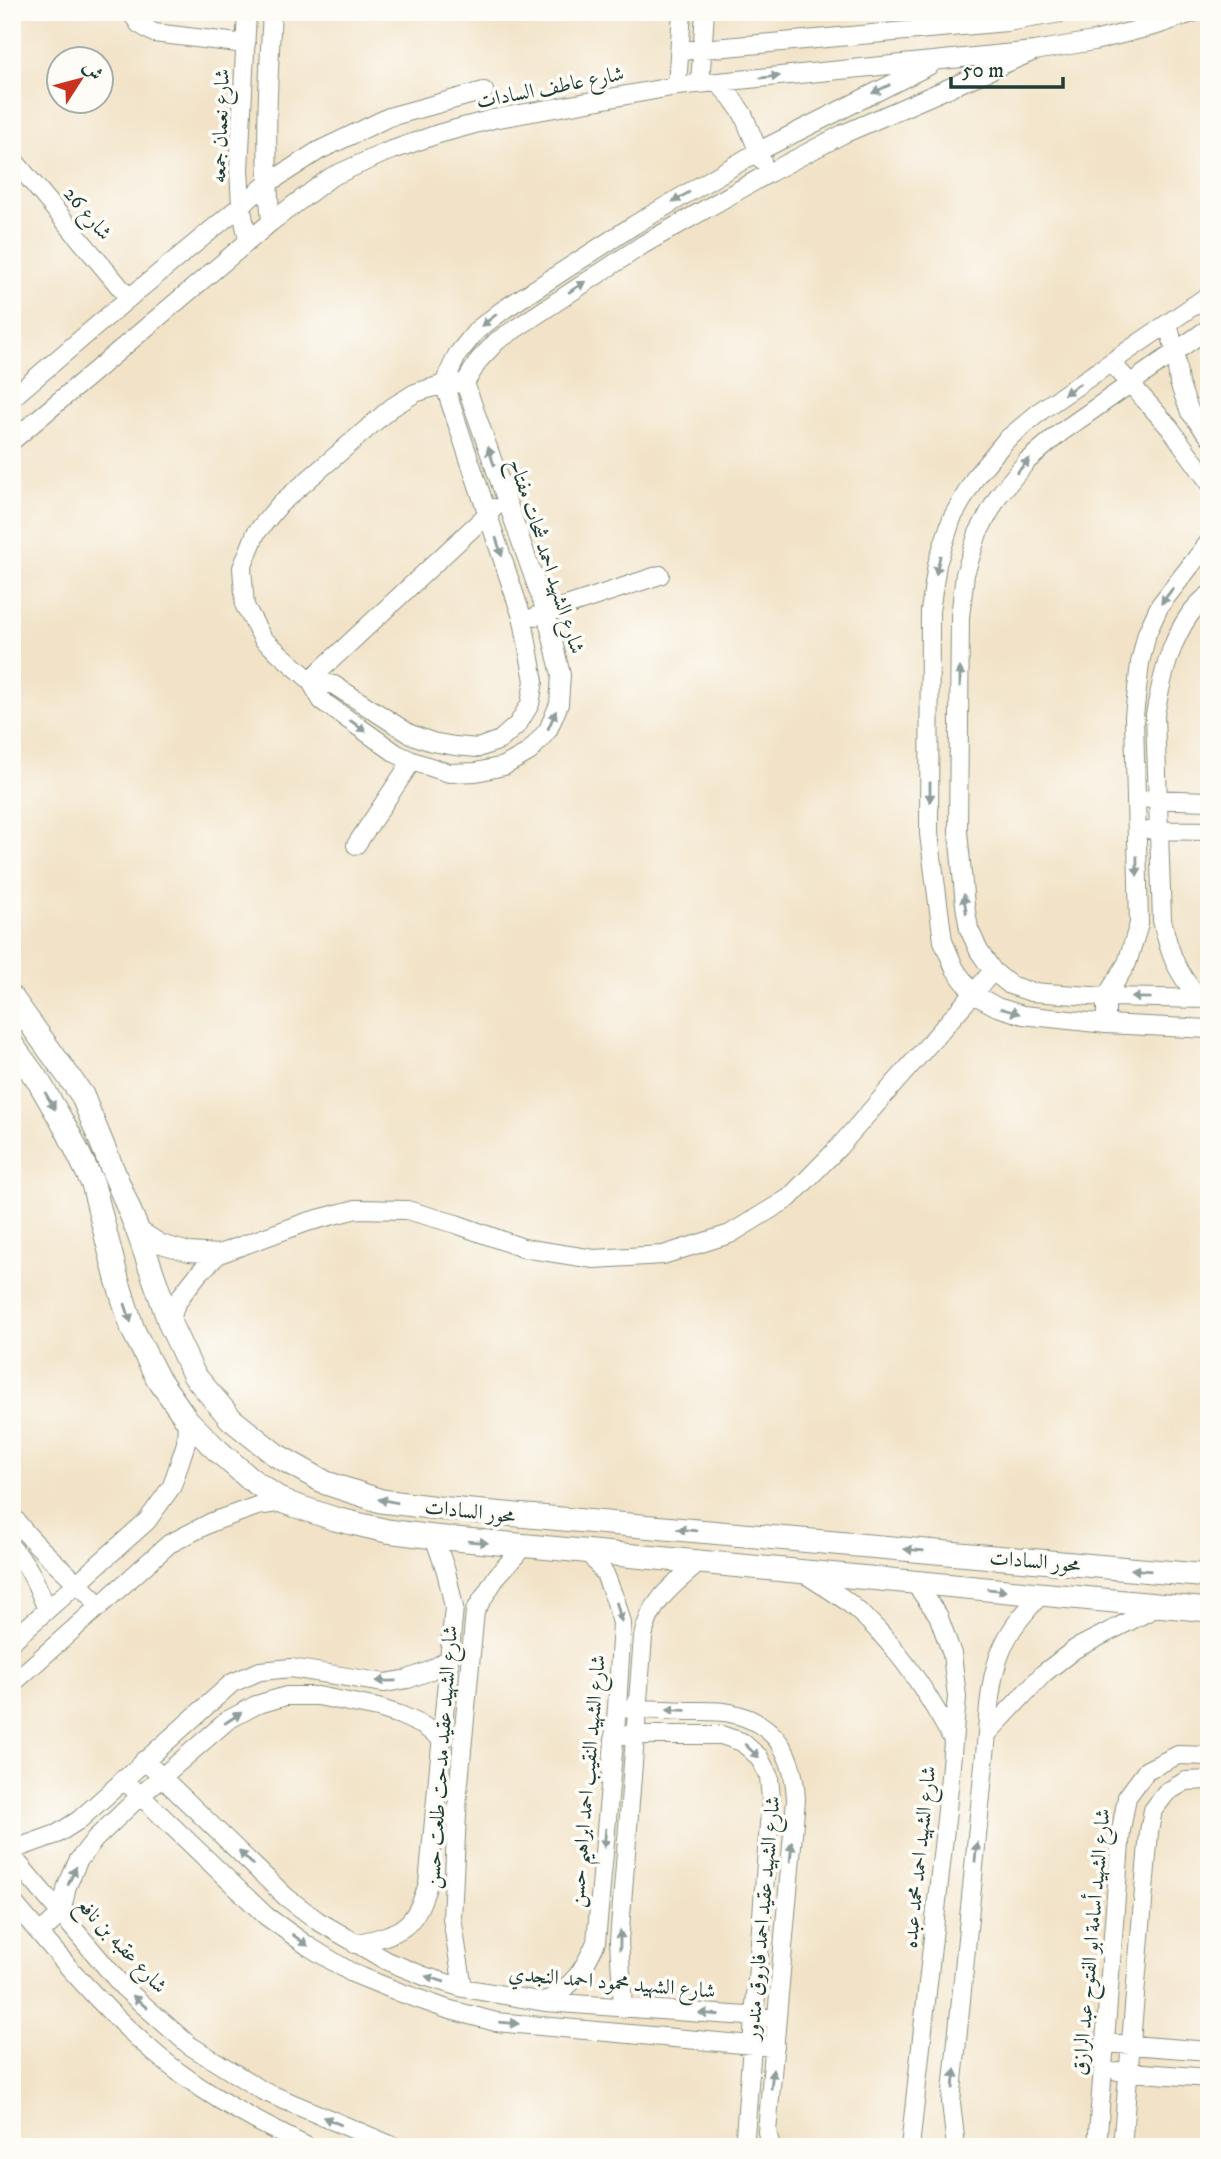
<svg xmlns="http://www.w3.org/2000/svg" width="1221" height="2159" viewBox="0 0 1221 2159" font-family="'IM FELL DW Pica',Amiri,serif">
<style>
.lines{fill:none;stroke-linecap:round;stroke-linejoin:round}
.minor-casing{stroke:#88907e;stroke-width:20}
.tertiary-casing{stroke:#88907e;stroke-width:25}
.minor{stroke:#fff;stroke-width:18}
.tertiary{stroke:#fff;stroke-width:23}
.oneway{fill:#8f9e9a}
.labels{text-anchor:middle;stroke-width:7;stroke-linejoin:round;paint-order:stroke}
.street-label{font-size:21px;fill:#1f3d34;stroke:#fdfcf7}
</style>
<rect width="100%" height="100%" fill="#fdfcf7"/>
<filter id="ink" filterUnits="userSpaceOnUse"><feTurbulence type="fractalNoise" baseFrequency=".0143" numOctaves="2"/><feDisplacementMap in="SourceGraphic" scale="14" xChannelSelector="R" yChannelSelector="G"/><feConvolveMatrix kernelMatrix="1 2 1 2 8 2 1 2 1" color-interpolation-filters="sRGB"/></filter>
<filter id="wash" filterUnits="userSpaceOnUse"><feTurbulence type="fractalNoise" baseFrequency=".00686" numOctaves="4" result="noise"/><feDisplacementMap in="SourceGraphic" scale="28" xChannelSelector="R" yChannelSelector="G"/><feGaussianBlur stdDeviation="1.57" result="paint"/><feColorMatrix in="noise" values="0 0 0 0 0 0 0 0 0 0 0 0 0 0 0 0 0 1.4 0 .05"/><feComposite in="paint" operator="in"/></filter>
<g filter="url(#wash)">
<rect width="100%" height="100%" fill="#f2e3c8"/>
</g>
<g filter="url(#ink)">
<g class="lines">
<defs>
<path id="minor" d="M131 12 139 24 154 33 246 44
M247 12 239 169 241 206 248 240
M680 51 1007 22 1067 12
M717 82 731 97 743 114 762 160
M700 84 705 12
M677 86 682 12
M12 158 129 298
M271 222C264 153 268 82 272 12
M1209 295 1043 409 1006 440 976 476 952 518 937 564 930 611 929 834 943 941 955 969 973 994 997 1007 1023 1015 1106 1024 1209 1029
M1168 323 1175 352 1179 383 1190 412 1209 436
M1209 328 1060 433 1027 461 999 495 978 533 965 574 960 617 958 831 965 905 969 929 979 951 993 971 1010 985 1031 992 1106 997 1209 999
M1111 362 1170 428 1209 482
M465 383 444 384 415 393 391 408 280 504 256 533 242 568 245 606 263 639 310 680 322 701 397 754 412 761 449 773 476 772 504 766 529 752 548 730 559 704 561 675 546 612 465 383 479 360 497 341 644 244 769 173 843 134 1034 51
M12 398 129 298 267 184 318 151 389 117 484 91
M12 441 271 222 331 177 384 153 438 134 493 119 677 86 1034 51 1094 41 1157 25 1195 12
M536 616 660 575
M310 680 334 685 410 734 432 742 455 746 478 748 500 740 518 724 530 704 534 681 523 620 444 384 457 355 477 330 503 310 634 225 757 152 930 65
M310 680 494 508
M1149 799 1209 801
M1151 830 1209 831
M356 845 412 761
M1199 999C1176 970 1170 956 1162 920L1155 715C1162 676 1174 620 1209 595
M1106 1024V997L1127 963 1139 924 1134 716 1140 663 1147 633 1160 605 1209 542
M137 1229 161 1244 189 1252 219 1254
M170 1324 175 1306 184 1292 199 1273 219 1254 307 1222 356 1209 407 1210 456 1224 523 1248 594 1259 663 1255 730 1234 789 1198 838 1148 993 971
M12 1515C35 1549 72 1575 100 1606
M12 1548C30 1566 38 1587 47 1610
M804 1573C818 1583 835 1592 849 1603 894 1640 925 1689 953 1740
M12 1641 147 1521 172 1486 186 1443 187 1420
M12 1684 169 1544 212 1522 257 1506 284 1502
M617 1708C640 1709 664 1710 687 1711 701 1711 717 1710 730 1713 777 1723 794 1755 796 1799L767 2132 771 2147
M987 1734 1044 1673 1075 1649 1159 1606
M614 1735H721L742 1742 759 1757 769 1777 771 1799 745 2136 740 2147
M144 1760 286 1897 318 1921 387 1961 424 1976 463 1988 545 2002 777 2018
M123 1779 266 1916 308 1946 352 1973 399 1992 447 2009 496 2022 775 2047
M12 1850 57 1834 79 1820 232 1683 260 1671 291 1668 385 1683 408 1679 429 1671 449 1659
M12 1856 123 1987 189 2045 263 2091 395 2147
M12 1901C53 1949 93 1998 140 2040 189 2086 248 2118 308 2147
M40 1933 61 1914 67 1886 78 1861 95 1839 141 1795 228 1720 256 1705 286 1696H318L378 1708 400 1715 422 1725 441 1738
M355 1944C401 1933 413 1931 428 1884L454 1607 446 1571 434 1537
M463 1988 452 1918 458 1793 475 1611 497 1576 524 1546
M545 2002C574 1984 582 1974 596 1942L617 1708 622 1623 616 1602 605 1574 588 1552
M623 2008 619 1941 643 1637C649 1602 675 1583 700 1562
M1105 2043 1209 2051
M1117 2071 1209 2078
M910 2147 947 1810 957 1697 952 1654 938 1615 913 1581
M956 2147 951 2102 987 1734C989 1694 993 1652 1019 1620 1026 1611 1033 1603 1041 1595
M1097 2147 1121 1830 1127 1797 1147 1770 1178 1755 1209 1756
M1122 2147 1149 1832 1153 1810 1167 1792 1186 1781 1209 1780"/>
<path id="tertiary" d="M12 998 82 1095 137 1229 170 1324 194 1375 231 1419 276 1455 326 1483 381 1501 438 1508 1209 1576
M12 1045 39 1082 68 1132 93 1184 117 1279 133 1330 157 1377 187 1420 217 1450 249 1478 284 1502 335 1519 387 1531 434 1537 1209 1610"/>
</defs>
<use href="#minor" class="minor-casing"/>
<use href="#tertiary" class="tertiary-casing"/>
<use href="#minor" class="minor"/>
<use href="#tertiary" class="tertiary"/>
</g>
<defs><path id="oneway-solid" d="M-6-.8H1V-3.2L6.5 0L1 3.2V.8H-6Z" transform="scale(1.75)"/></defs>
<g class="oneway">
<use href="#oneway-solid" transform="translate(770 77) rotate(-6)"/>
<use href="#oneway-solid" transform="translate(881 89) rotate(154)"/>
<use href="#oneway-solid" transform="translate(681 197) rotate(149)"/>
<use href="#oneway-solid" transform="translate(577 287) rotate(-33)"/>
<use href="#oneway-solid" transform="translate(489 320) rotate(142)"/>
<use href="#oneway-solid" transform="translate(1072 389) rotate(146)"/>
<use href="#oneway-solid" transform="translate(491 456) rotate(-109)"/>
<use href="#oneway-solid" transform="translate(1023 466) rotate(-48)"/>
<use href="#oneway-solid" transform="translate(499 547) rotate(72)"/>
<use href="#oneway-solid" transform="translate(938 565) rotate(103)"/>
<use href="#oneway-solid" transform="translate(1167 596) rotate(127)"/>
<use href="#oneway-solid" transform="translate(960 677) rotate(-90)"/>
<use href="#oneway-solid" transform="translate(552 720) rotate(-66)"/>
<use href="#oneway-solid" transform="translate(358 726) rotate(35)"/>
<use href="#oneway-solid" transform="translate(930 792) rotate(90)"/>
<use href="#oneway-solid" transform="translate(1137 866) rotate(89)"/>
<use href="#oneway-solid" transform="translate(965 904) rotate(-98)"/>
<use href="#oneway-solid" transform="translate(1141 998) rotate(-179)"/>
<use href="#oneway-solid" transform="translate(1010 1011) rotate(16)"/>
<use href="#oneway-solid" transform="translate(50 1101) rotate(60)"/>
<use href="#oneway-solid" transform="translate(128 1313) rotate(72)"/>
<use href="#oneway-solid" transform="translate(388 1501) rotate(-170)"/>
<use href="#oneway-solid" transform="translate(687 1530) rotate(-175)"/>
<use href="#oneway-solid" transform="translate(478 1542) rotate(5)"/>
<use href="#oneway-solid" transform="translate(914 1550) rotate(-175)"/>
<use href="#oneway-solid" transform="translate(1141 1570) rotate(-175)"/>
<use href="#oneway-solid" transform="translate(997 1590) rotate(6)"/>
<use href="#oneway-solid" transform="translate(619 1612) rotate(75)"/>
<use href="#oneway-solid" transform="translate(386 1681) rotate(179)"/>
<use href="#oneway-solid" transform="translate(676 1710) rotate(-178)"/>
<use href="#oneway-solid" transform="translate(233 1718) rotate(-33)"/>
<use href="#oneway-solid" transform="translate(752 1751) rotate(43)"/>
<use href="#oneway-solid" transform="translate(605 1838) rotate(95)"/>
<use href="#oneway-solid" transform="translate(791 1852) rotate(-85)"/>
<use href="#oneway-solid" transform="translate(976 1852) rotate(-84)"/>
<use href="#oneway-solid" transform="translate(246 1858) rotate(-136)"/>
<use href="#oneway-solid" transform="translate(72 1876) rotate(-66)"/>
<use href="#oneway-solid" transform="translate(300 1940) rotate(36)"/>
<use href="#oneway-solid" transform="translate(620 1940) rotate(-89)"/>
<use href="#oneway-solid" transform="translate(435 1979) rotate(-163)"/>
<use href="#oneway-solid" transform="translate(140 2002) rotate(-139)"/>
<use href="#oneway-solid" transform="translate(709 2014) rotate(-176)"/>
<use href="#oneway-solid" transform="translate(509 2023) rotate(5)"/>
<use href="#oneway-solid" transform="translate(772 2079) rotate(-85)"/>
<use href="#oneway-solid" transform="translate(954 2079) rotate(-84)"/>
<use href="#oneway-solid" transform="translate(332 2121) rotate(-157)"/>
</g>
</g>
<g class="labels">
<g class="street-label">
<text transform="translate(550 87) rotate(-11)" y="7">شارع عاطف السادات</text>
<text transform="translate(220 126) rotate(-88)" y="7">شارع نعمان جمعه</text>
<text transform="translate(88 213) rotate(50)" y="7">شارع 26</text>
<text transform="translate(547 556) rotate(72)" y="7">شارع الشهيد احمد شحات مفتاح</text>
<text transform="translate(470 1511) rotate(6)" y="7">محور السادات</text>
<text transform="translate(1035 1561) rotate(5)" y="7">محور السادات</text>
<text transform="translate(441 1757) rotate(-86)" y="7">شارع الشهيد عقيد مدحت طلعت حسن</text>
<text transform="translate(587 1781) rotate(-85)" y="7">شارع الشهيد النقيب احمد ابراهيم حسن</text>
<text transform="translate(919 1857) rotate(-84)" y="7">شارع الشهيد احمد محمد عبده</text>
<text transform="translate(762 1918) rotate(-85)" y="7">شارع الشهيد عقيد احمد فاروق مندور</text>
<text transform="translate(1091 1942) rotate(-85)" y="7">شارع الشهيد أسامة ابو الفتوح عبد الرازق</text>
<text transform="translate(122 1945) rotate(47)" y="7">شارع عقبه بن نافع</text>
<text transform="translate(612 1982) rotate(5)" y="7">شارع الشهيد محمود احمد النجدي</text>
</g>
</g>
<rect width="1221" height="2159" fill="none" stroke="#fdfcf7" stroke-width="42"/>
<g transform="translate(80 80) rotate(54)"><circle r="33" fill="#fdfcf7" stroke="#a4b0a9" stroke-width="2"/>
<path d="M0-5L12 26L0 18L-12 26Z" fill="#c8321e"/>
<text y="-10" font-size="19" font-weight="bold" text-anchor="middle" fill="#1f3d34">ش</text>
</g>
<path d="M951 77v10h112v-10" fill="none" stroke="#1f3d34" stroke-width="3.5"/>
<text x="962" y="77" font-size="21" fill="#1f3d34" stroke="#fdfcf7" stroke-width="5" paint-order="stroke">50 m</text>
</svg>
